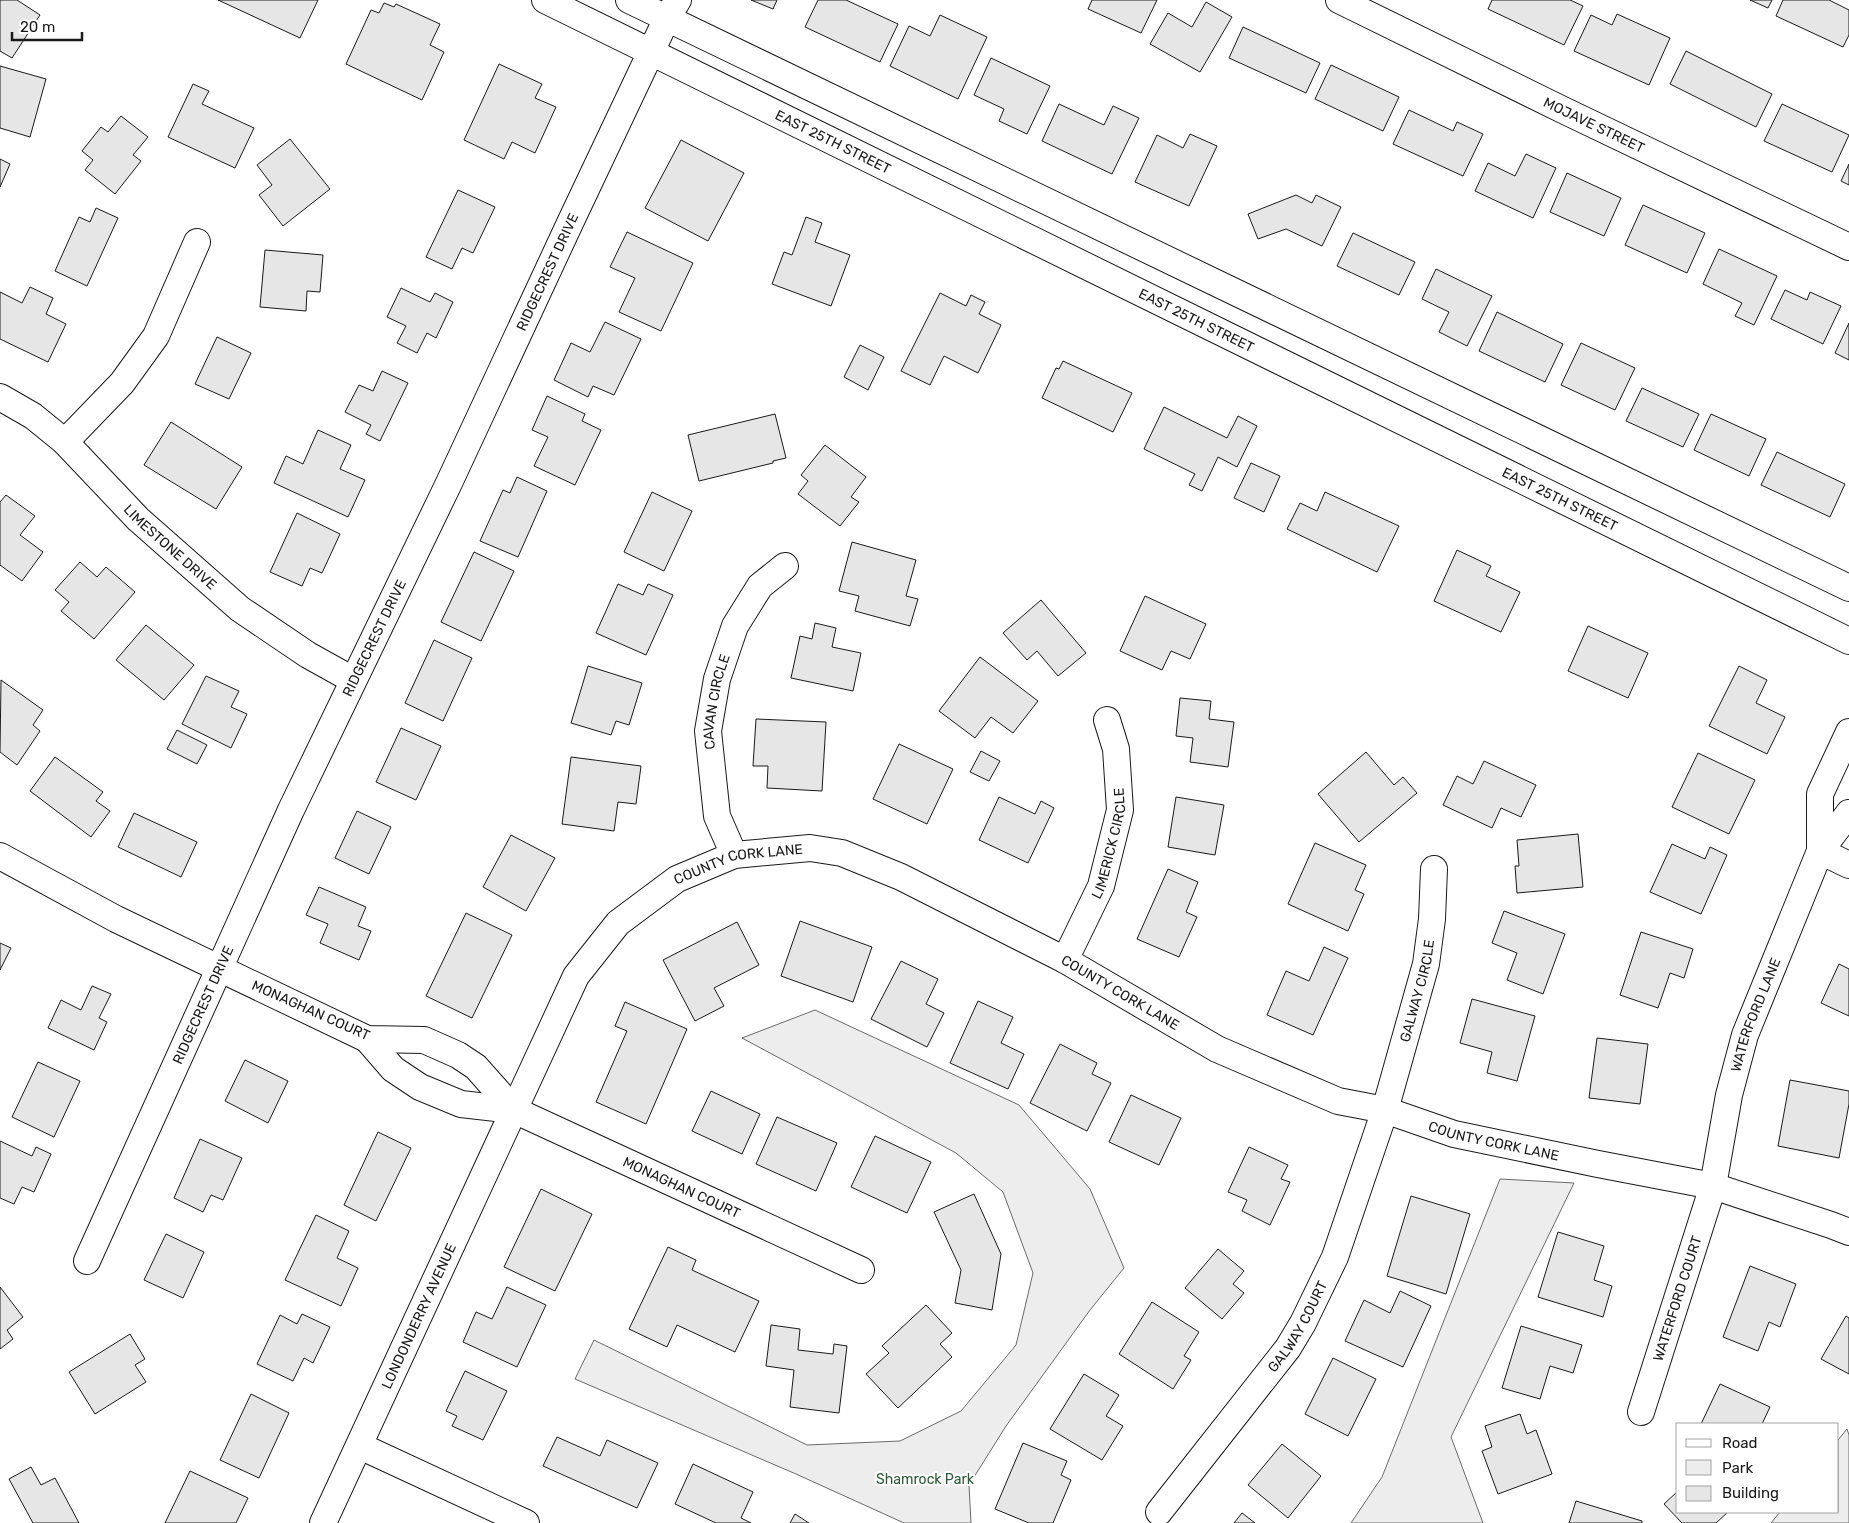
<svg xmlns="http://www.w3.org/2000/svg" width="1849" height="1523" viewBox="0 0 1849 1523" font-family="Rubik,sans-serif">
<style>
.green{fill:#ededed;stroke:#6a6a6a}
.building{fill:#e6e6e6;stroke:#1a1a1a}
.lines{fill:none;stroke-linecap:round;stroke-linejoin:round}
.minor-casing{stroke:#1a1a1a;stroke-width:28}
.minor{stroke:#fff;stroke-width:26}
.labels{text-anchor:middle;stroke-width:4;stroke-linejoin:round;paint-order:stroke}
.street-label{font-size:14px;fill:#1a1a1a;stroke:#fff}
.park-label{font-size:14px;fill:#2b5a34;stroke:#fff}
</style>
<rect width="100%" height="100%" fill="#fff"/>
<path class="green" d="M815 1010 1019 1105 1090 1189 1124 1268 1090 1310 1006 1426 969 1485 971 1523H904L796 1474 575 1379 594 1340 807 1445 900 1441 961 1411 1016 1345 1033 1273 1003 1192 956 1153 742 1038Z
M1500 1179 1574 1183 1451 1437 1483 1523H1351L1382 1477Z
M1847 1429 1849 1435V1523H1771L1780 1512H1838V1440Z"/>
<path class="building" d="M0 0H17L40 15 12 58 0 51Z
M218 0H318L300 38Z
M751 0H777L773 9Z
M818 0H846L898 24 880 62 805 27Z
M1092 0H1157L1141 33 1088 9Z
M1492 0H1570L1583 6 1564 45 1488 9Z
M1750 0H1772L1768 8Z
M1783 0H1829L1849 10V35L1843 47 1776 16Z
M1206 2 1232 17 1200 72 1150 44 1168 13 1192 27Z
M384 3 394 7 396 4 440 24 430 45 444 52 422 100 346 64 371 10 379 13Z
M1617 14 1670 38 1649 85 1574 51 1591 15 1612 25Z
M940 15 987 37 958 99 890 66 909 26 930 36Z
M1243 27 1320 63 1306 93 1229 58Z
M1686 51 1772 94 1756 127 1670 84Z
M991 58 1050 86 1027 134 999 121 1004 109 974 95Z
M499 64 542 84 535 98 556 107 535 153 512 142 504 159 464 140Z
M1331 65 1399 97 1383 131 1315 99Z
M0 66 46 79 30 137 0 128Z
M193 84 209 91 202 104 254 128 235 168 168 137Z
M1059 104 1104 125 1113 106 1139 118 1112 174 1042 141Z
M1782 104 1849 135 1832 172 1764 141Z
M1409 110 1453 131 1457 122 1483 134 1463 176 1393 144Z
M121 116 148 137 133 155 141 161 115 194 85 170 93 160 82 151 101 127 108 132Z
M1190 134 1217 146 1189 206 1135 182 1157 135 1183 148Z
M290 139 330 189 283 226 259 195 272 185 257 165Z
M681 140 744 173 708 241 645 208Z
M1526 154 1556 168 1533 218 1475 191 1488 163 1515 176Z
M0 159 10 164 0 187Z
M1849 164V185L1841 181Z
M1567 173 1621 198 1604 236 1550 212Z
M458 190 495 207 473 253 462 248 452 269 426 257Z
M1296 195 1312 203 1316 195 1341 207 1322 246 1286 229 1258 239 1248 214Z
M1643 205 1705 233 1687 273 1625 245Z
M96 208 118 218 87 286 55 271 79 217 90 222Z
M806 217 822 223 815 242 850 255 831 306 772 284 784 252 792 255Z
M627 232 693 263 661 331 619 312 635 278 610 267Z
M1353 233 1415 262 1399 295 1337 266Z
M1719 249 1777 276 1754 325 1735 316 1742 303 1703 284Z
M265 250 323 255 320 292 307 291 306 311 260 307Z
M1436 269 1492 296 1467 346 1439 332 1449 312 1422 299Z
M30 287 53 298 46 314 66 324 48 362 0 339V292L22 303Z
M401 288 430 302 435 293 453 302 436 338 427 333 417 353 397 343 406 326 387 317Z
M1785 290 1807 300 1810 292 1841 306 1823 344 1771 319Z
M940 293 966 306 971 295 985 302 979 314 1001 325 978 373 944 356 930 385 901 371Z
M1497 312 1563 344 1545 382 1479 351Z
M605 322 641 339 614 395 593 386 588 397 554 380 571 343 590 352Z
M1849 323V360L1835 353Z
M217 337 251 353 229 399 195 384Z
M1581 343 1635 368 1615 410 1561 385Z
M860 345 884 357 868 390 844 377Z
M1063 361 1132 393 1113 432 1042 398 1056 368 1059 369Z
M382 371 408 383 380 441 366 434 371 425 345 412 359 385 373 391Z
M1642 388 1699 414 1683 447 1626 421Z
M547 396 585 414 582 421 601 430 575 485 534 466 548 437 532 430Z
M1164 407 1227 438 1238 416 1257 426 1237 467 1218 457 1202 491 1189 485 1195 474 1144 449Z
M775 414 786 458 773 461V463L699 481 688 435Z
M1711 414 1766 439 1749 476 1694 450Z
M171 422 242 467 216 509 144 465Z
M318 430 351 445 340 469 365 480 348 517 274 483 286 456 303 464Z
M825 445 866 477 851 497 859 502 840 526 798 494 808 481 801 475Z
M1777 452 1845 484 1830 517 1761 485Z
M1251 463 1280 476 1264 512 1234 498Z
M517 477 547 491 518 557 480 541 503 490 510 493Z
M652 492 692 511 664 571 624 552Z
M1325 492 1399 526 1377 572 1287 529 1300 503 1317 511Z
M6 495 35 516 20 535 43 552 22 581 0 565V502Z
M297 513 340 534 322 573 310 568 302 586 270 572Z
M852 542 916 560 906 596 918 599 910 626 855 611 859 596 839 591Z
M1457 550 1491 566 1486 576 1520 592 1501 632 1434 601Z
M474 552 514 571 481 641 441 622Z
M80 562 97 577 106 567 135 592 94 639 61 611 69 602 55 590Z
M618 584 643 595 648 584 673 595 646 655 596 633Z
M1145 596 1206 624 1190 659 1171 651 1162 670 1120 651Z
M1041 600 1086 653 1058 676 1037 651 1027 660 1003 633Z
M815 623 836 628 832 647 861 653 853 691 791 678 800 636 812 639Z
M146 625 194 665 164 700 116 660Z
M1588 626 1648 653 1628 698 1568 671Z
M434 640 472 658 443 721 405 703Z
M980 657 1038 701 1013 733 991 717 975 738 939 711Z
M588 666 642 683 629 725 616 721 611 735 571 723Z
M1739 666 1767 680 1756 703 1785 717 1767 754 1709 726Z
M206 676 239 691 231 707 247 714 231 748 182 724Z
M1 680 43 710 33 725 40 731 17 765 0 752Z
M1180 698 1211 701 1209 719 1234 722 1228 767 1190 762 1193 738 1176 736Z
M756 719 826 722 822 791 767 788 768 766H753Z
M401 728 441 746 416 800 376 782Z
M177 730 207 745 197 764 167 749Z
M899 744 953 769 927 824 873 799Z
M981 751 1000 761 989 781 970 772Z
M1366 752 1394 785 1403 777 1417 793 1359 842 1318 794Z
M1698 753 1755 780 1729 834 1672 807Z
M55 757 103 792 96 801 110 811 91 837 30 791Z
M571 757 641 766 636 804 618 802 614 831 562 824Z
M1484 761 1536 785 1521 817 1501 808 1492 828 1443 805 1457 776 1473 784Z
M999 797 1035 814 1041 801 1054 808 1028 863 979 840Z
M1176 797 1224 805 1215 855 1168 847Z
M357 811 391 827 369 874 335 858Z
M134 813 197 842 181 877 118 847Z
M1578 834 1583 887 1517 893 1515 866H1519L1517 840Z
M511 835 555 858 526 911 483 887Z
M1315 843 1366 865 1355 890 1364 894 1348 931 1288 904Z
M1672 844 1705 859 1710 847 1727 855 1701 914 1650 892Z
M1168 869 1198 882 1186 912 1197 917 1179 957 1137 939Z
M319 887 366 907 358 926 371 931 359 960 320 943 328 924 306 915Z
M1504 911 1565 934 1543 994 1507 980 1517 953 1492 943Z
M466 913 512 935 472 1018 426 996Z
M800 921 872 947 853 1002 781 976Z
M737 922 759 965 714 988 724 1006 695 1021 663 960Z
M1641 932 1693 949 1684 978 1670 973 1658 1008 1620 995Z
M0 943 11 948 0 970Z
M1324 947 1348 958 1313 1035 1267 1015 1286 971 1309 981Z
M901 961 938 979 926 1004 944 1013 927 1047 871 1019Z
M1839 964 1849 969V1016L1821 1003Z
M92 986 111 994 99 1018 107 1022 94 1050 48 1028 61 1000 81 1010Z
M1472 999 1535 1016 1517 1081 1487 1073 1492 1052 1460 1043Z
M978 1001 1013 1017 1001 1043 1024 1054 1008 1089 950 1063Z
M625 1002 687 1029 646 1124 596 1102 627 1031 615 1026Z
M1597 1038 1648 1044 1640 1104 1589 1098Z
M1060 1044 1097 1063 1092 1074 1111 1083 1087 1131 1030 1103Z
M245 1060 288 1081 268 1123 225 1101Z
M38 1062 80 1081 54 1137 12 1117Z
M1790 1080 1849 1091V1104L1839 1158 1778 1146Z
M711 1091 760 1114 742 1154 692 1131Z
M1131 1095 1181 1118 1159 1165 1109 1142Z
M777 1117 837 1143 816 1191 756 1164Z
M378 1132 411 1148 376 1221 344 1205Z
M875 1136 931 1162 907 1213 851 1187Z
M200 1139 242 1158 223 1200 211 1195 203 1212 174 1198Z
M0 1141 32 1156 36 1147 51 1154 34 1192 22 1187 14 1204 0 1198Z
M1249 1147 1288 1165 1281 1179 1290 1182 1270 1225 1242 1211 1247 1200 1228 1192Z
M541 1189 592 1214 555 1291 504 1267Z
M974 1194 1001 1254 992 1310 955 1303 961 1270 934 1212Z
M1411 1196 1470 1214 1446 1294 1387 1276Z
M316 1215 349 1231 337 1258 358 1268 341 1306 285 1280Z
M1558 1232 1604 1246 1594 1280 1612 1286 1603 1317 1538 1297Z
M166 1234 204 1252 183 1298 144 1280Z
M668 1247 696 1260 692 1270 759 1301 735 1352 677 1325 667 1347 629 1329Z
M1218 1249 1244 1271 1233 1284 1244 1293 1222 1319 1185 1288Z
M1750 1266 1796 1284 1780 1327 1769 1322 1758 1351 1723 1337Z
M0 1287 23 1317 7 1330 13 1339 0 1349Z
M507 1287 546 1305 517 1367 463 1342 476 1312 492 1319Z
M1400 1291 1431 1306 1403 1367 1345 1341 1364 1300 1390 1313Z
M1152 1302 1199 1332 1184 1356 1191 1360 1173 1389 1119 1354Z
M926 1305 952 1333 940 1344 952 1357 898 1408 866 1374 889 1353 882 1346Z
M302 1314 330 1327 313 1363 304 1358 293 1381 257 1364 280 1315 297 1324Z
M1846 1316 1849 1318V1374L1821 1359Z
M771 1325 800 1329 798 1350 833 1354 834 1344 847 1346 839 1413 790 1407 794 1370 766 1366Z
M1521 1326 1582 1345 1573 1373 1550 1366 1540 1399 1502 1388Z
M130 1334 145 1359 135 1365 146 1382 95 1414 69 1372Z
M1333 1358 1376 1379 1348 1436 1305 1414Z
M465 1371 507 1391 483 1440 452 1426 457 1416 446 1411Z
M1084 1374 1119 1395 1106 1416 1123 1426 1102 1460 1050 1429Z
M1720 1384 1770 1407 1762 1424H1701Z
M251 1394 289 1413 259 1478 220 1460Z
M1520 1414 1527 1434 1536 1430 1552 1474 1498 1494 1482 1451 1492 1447 1485 1426Z
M557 1437 600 1456 607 1440 658 1463 637 1508 543 1466Z
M1023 1443 1067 1461 1061 1475 1071 1480 1053 1523H1029L995 1509Z
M1282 1444 1321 1476 1288 1518 1248 1485Z
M693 1464 753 1492 741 1518 751 1523H716L675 1504Z
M31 1467 41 1485 55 1478 79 1523H33L9 1479Z
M190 1471 248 1498 236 1523H165Z
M1678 1491V1512H1728L1716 1523H1682L1664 1504Z
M1576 1501 1642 1521V1523H1569Z
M1242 1513 1255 1523H1234Z
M795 1514 809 1523H790Z"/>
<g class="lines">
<defs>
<g id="minor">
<path id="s1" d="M545 0 1849 641"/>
<path d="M629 0 1849 588"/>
<path id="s2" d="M1339 0 1563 110 1849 247"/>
<path id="s3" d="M0 397 33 416 65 442 138 519 240 609 308 655 353 680"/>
<path d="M65 442 122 383 156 336 197 242"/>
<path d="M1849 813 1820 851 1849 865"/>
<path id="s4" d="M734 855 717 816 708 731 717 679 735 626 760 586 785 566"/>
<path id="s5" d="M0 856 116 919 367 1039 424 1040 458 1055 476 1067 514 1110 861 1270"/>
<path id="s6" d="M1065 960 1101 886 1120 810 1116 749 1107 720"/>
<path d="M367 1039 393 1069 420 1087 461 1104 514 1110"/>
<path id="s7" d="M87 1261 291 810 449 483 570 223 667 18 678 0"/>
<path id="s8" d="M1641 1412 1713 1186 1729 1095 1745 1035 1820 851V794L1849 732"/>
<path d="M360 1446 526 1523"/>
<path id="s9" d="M1159 1512 1288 1348 1303 1323 1335 1257 1385 1110 1426 964 1432 919 1434 869"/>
<path id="s10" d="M323 1523 576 976 618 923 677 879 734 855 810 848 842 853 901 877 1065 960 1217 1049 1338 1101 1385 1110 1454 1134 1598 1164 1713 1186 1831 1225 1849 1232"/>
</g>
</defs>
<use href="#minor" class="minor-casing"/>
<use href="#minor" class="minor"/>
</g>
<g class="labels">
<g class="street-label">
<text dy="5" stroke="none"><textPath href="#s2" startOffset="284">MOJAVE STREET</textPath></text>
<text dy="5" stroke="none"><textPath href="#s1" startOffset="321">EAST 25TH STREET</textPath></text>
<text dy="5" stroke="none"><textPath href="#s7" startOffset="1091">RIDGECREST DRIVE</textPath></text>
<text dy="5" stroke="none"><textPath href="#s1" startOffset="726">EAST 25TH STREET</textPath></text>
<text dy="5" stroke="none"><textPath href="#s1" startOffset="1131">EAST 25TH STREET</textPath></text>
<text dy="5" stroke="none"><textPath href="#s3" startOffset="228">LIMESTONE DRIVE</textPath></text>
<text dy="5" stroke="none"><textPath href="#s7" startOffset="686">RIDGECREST DRIVE</textPath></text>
<text dy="5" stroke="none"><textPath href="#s4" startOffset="158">CAVAN CIRCLE</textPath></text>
<text dy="5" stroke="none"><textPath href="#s6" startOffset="126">LIMERICK CIRCLE</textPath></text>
<text dy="5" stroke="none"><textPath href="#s10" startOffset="808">COUNTY CORK LANE</textPath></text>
<text dy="5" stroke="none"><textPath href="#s9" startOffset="590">GALWAY CIRCLE</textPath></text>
<text dy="5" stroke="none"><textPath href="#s10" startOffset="1226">COUNTY CORK LANE</textPath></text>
<text dy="5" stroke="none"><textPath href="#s7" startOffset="281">RIDGECREST DRIVE</textPath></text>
<text transform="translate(311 1010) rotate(24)" y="5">MONAGHAN COURT</text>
<text dy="5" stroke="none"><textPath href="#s8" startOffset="414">WATERFORD LANE</textPath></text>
<text dy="5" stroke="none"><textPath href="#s10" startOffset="1631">COUNTY CORK LANE</textPath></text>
<text dy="5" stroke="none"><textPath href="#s5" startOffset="768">MONAGHAN COURT</textPath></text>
<text dy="5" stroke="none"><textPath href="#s8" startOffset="119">WATERFORD COURT</textPath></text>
<text dy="5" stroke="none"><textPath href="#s10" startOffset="228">LONDONDERRY AVENUE</textPath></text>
<text dy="5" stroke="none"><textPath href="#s9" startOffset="232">GALWAY COURT</textPath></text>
</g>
<g class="park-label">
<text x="925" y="1484">Shamrock Park</text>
</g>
</g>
<rect x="1676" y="1423" width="162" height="90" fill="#ffffff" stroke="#a3a3a3"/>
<rect x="1686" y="1439" width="25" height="8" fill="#ffffff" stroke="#a3a3a3"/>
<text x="1722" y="1448" font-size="15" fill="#1a1a1a">Road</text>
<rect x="1686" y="1460" width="25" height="15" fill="#ededed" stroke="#a3a3a3"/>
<text x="1722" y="1473" font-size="15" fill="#1a1a1a">Park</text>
<rect x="1686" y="1486" width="25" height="15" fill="#e6e6e6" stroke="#a3a3a3"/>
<text x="1722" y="1498" font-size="15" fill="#1a1a1a">Building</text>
<path d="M12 32v8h70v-8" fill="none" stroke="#1a1a1a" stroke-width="2.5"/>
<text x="20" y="32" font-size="15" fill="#1a1a1a" stroke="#ffffff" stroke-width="4" paint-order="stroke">20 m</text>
</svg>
